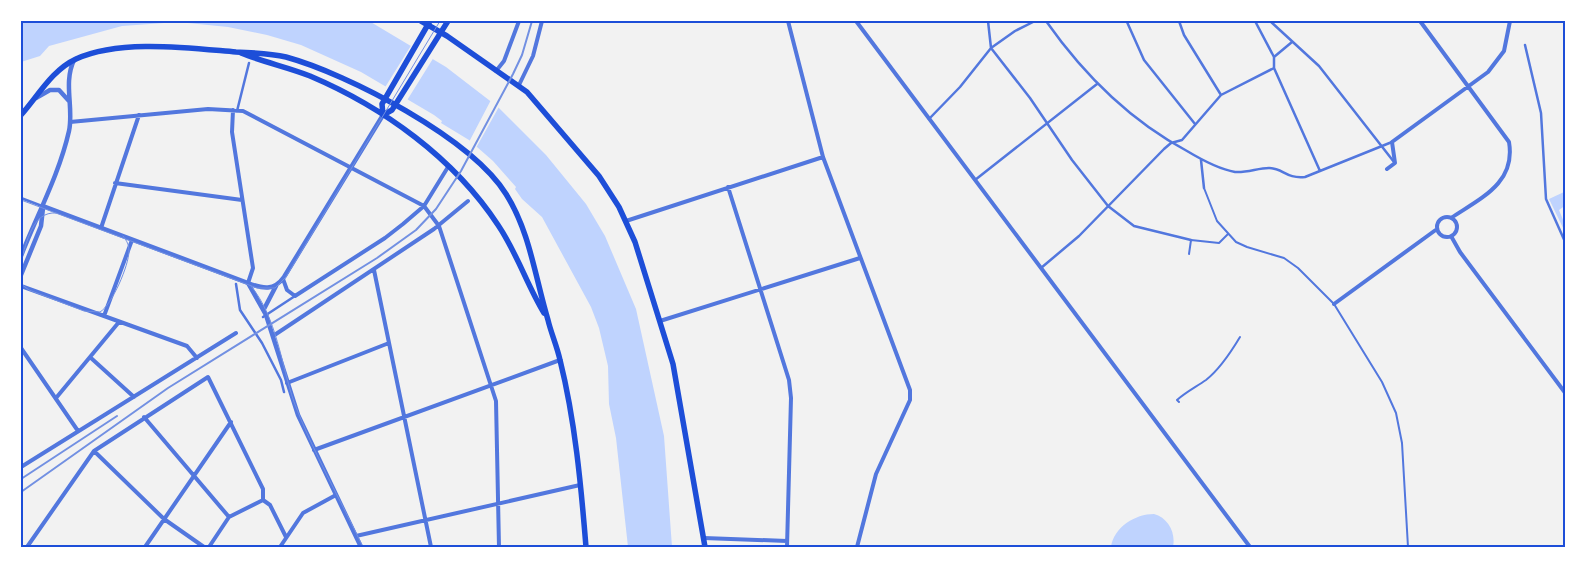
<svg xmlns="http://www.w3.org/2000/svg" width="1587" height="568" viewBox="0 0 1587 568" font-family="'Asap Condensed',sans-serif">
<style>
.water{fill:#bfd3fe}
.pier{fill:#f2f2f2}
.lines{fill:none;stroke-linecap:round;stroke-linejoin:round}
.service{stroke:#5277de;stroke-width:2}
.pedestrian{stroke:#5277de;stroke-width:2.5}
.minor{stroke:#5277de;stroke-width:4}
.tertiary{stroke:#5277de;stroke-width:4.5}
.primary{stroke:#1d4ed8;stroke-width:5.5}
.tram{stroke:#7290e2;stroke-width:1}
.rail{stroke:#7290e2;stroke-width:2}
.neatline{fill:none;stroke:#1d4ed8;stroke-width:2}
</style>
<rect width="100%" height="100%" fill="#f2f2f2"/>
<path class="water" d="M21 21H369L446 67 498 107 546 155 586 204 605 236 636 309 664 436 672 547H628L616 438 609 404 608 366 599 328 591 307 542 217 522 199 515 189 516 187 493 161 469 140 441 123 442 121 434 115 361 72 301 45 267 35 228 27 178 22 122 26 49 46 40 56 21 62Z
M1564 192 1566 205 1559 210 1566 227V234L1549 199Z
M1154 514C1168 518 1176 532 1173 547H1111C1114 527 1135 514 1154 514Z"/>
<path class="pier" d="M412 44 434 57 406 102 384 89Z
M492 98 500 105 476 148 469 142Z"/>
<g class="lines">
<path class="service" d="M1204 188 1217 221 1236 242 1247 247 1284 258 1298 268 1334 304 1382 382 1396 413 1402 443 1408 547
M1189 254 1191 240 1219 243 1228 234
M1179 402 1177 400C1186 392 1196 387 1206 380 1220 369 1231 352 1240 337"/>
<path class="pedestrian" d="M988 21 991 48 1030 98 1072 160 1108 206 1134 226 1191 240
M1046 21C1084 75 1129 120 1187 151 1202 160 1218 169 1235 172 1247 173 1258 168 1269 168 1283 168 1286 179 1305 177L1392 142
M1117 21H1129
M1179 21 1184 35 1221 95
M1255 21 1274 57
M1270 21 1319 66 1394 162
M1127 22 1144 60 1195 124
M1525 45 1541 113 1546 199 1566 244
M1274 68 1320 171
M237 111 249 63
M929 119 960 87 991 48 1015 31 1035 21
M1201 160 1204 188
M975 180 1097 84
M21 198 42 206
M1041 268 1079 236 1164 149 1171 143 1182 140 1221 95 1274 68V57L1292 42
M236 284 240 310 262 343 281 380 284 392
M263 317 295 296"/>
<path class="minor" d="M788 21 823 157 910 390V400L876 474 857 547
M856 21 1250 547
M1420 21 1509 142C1516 183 1481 198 1451 218
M496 71 504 61 519 21
M519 85 533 56 542 21
M233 110 232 132 253 268 248 283
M70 122 208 109 243 111 424 206 439 226 496 401 499 547
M1387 169 1395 163 1392 142 1488 72 1504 51 1510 21
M115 183 242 200
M728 187 789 380 791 398 787 547
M1437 227a10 10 0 1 1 20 0a10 10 0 1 1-20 0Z
M626 221 823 157
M101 228 139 115
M1451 236 1460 252 1566 394
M374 270 431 547
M283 279 287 290 295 296 385 238 403 224 424 206 448 167
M21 286 187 346 197 358
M1334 304 1437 229
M104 316 132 240
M660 321 860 258
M273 336 434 229 468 201
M21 348 78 431
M91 358 134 397
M287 383 389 343
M56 398 119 322
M144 417 229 517
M314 450 560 360
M94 451 164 519 204 547
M21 467 236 333
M263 500 270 505 286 537
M356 536 580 485
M704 538 787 541
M27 547 94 451 208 377 263 489V500
M145 547 231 422
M209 547 229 517 263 500
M280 547 303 513 336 495"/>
<path class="tertiary" d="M36 98 50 90H59L69 101
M43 206 248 283C263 289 274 291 284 277L383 115
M21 256C37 215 59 175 69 131 74 108 63 83 74 60
M21 275 41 226 43 208
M248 283 266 315 298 415 361 547
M264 309 276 286"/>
<path class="primary" d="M421 21 447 36 527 92 599 176 619 207 635 242 673 364 705 547
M241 53C263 62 287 67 310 76 383 107 454 158 498 225 517 253 527 285 544 313
M21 115C38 96 52 70 76 59 120 39 188 48 236 52 253 53 269 53 286 57 348 74 471 138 506 194 530 232 535 277 548 320 551 333 557 346 560 360 575 420 581 485 586 547
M383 115 392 110 448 21
M383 115 382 104 430 21"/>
<path class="tram" d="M21 200 257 288H275L286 277 440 21
M21 260C27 243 32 211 56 213
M21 284 29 290 84 311 100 312C112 305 129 265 129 251 129 245 127 241 123 236
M251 286C277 318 281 364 294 402 313 452 340 499 363 547"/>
<path class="rail" d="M21 479 117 416
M21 492 168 388 377 258 416 230 436 209 461 171 513 74 522 55 532 21"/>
</g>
<rect width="1587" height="568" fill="none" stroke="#ffffff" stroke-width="45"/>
<rect x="22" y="22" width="1542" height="524" class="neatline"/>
</svg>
